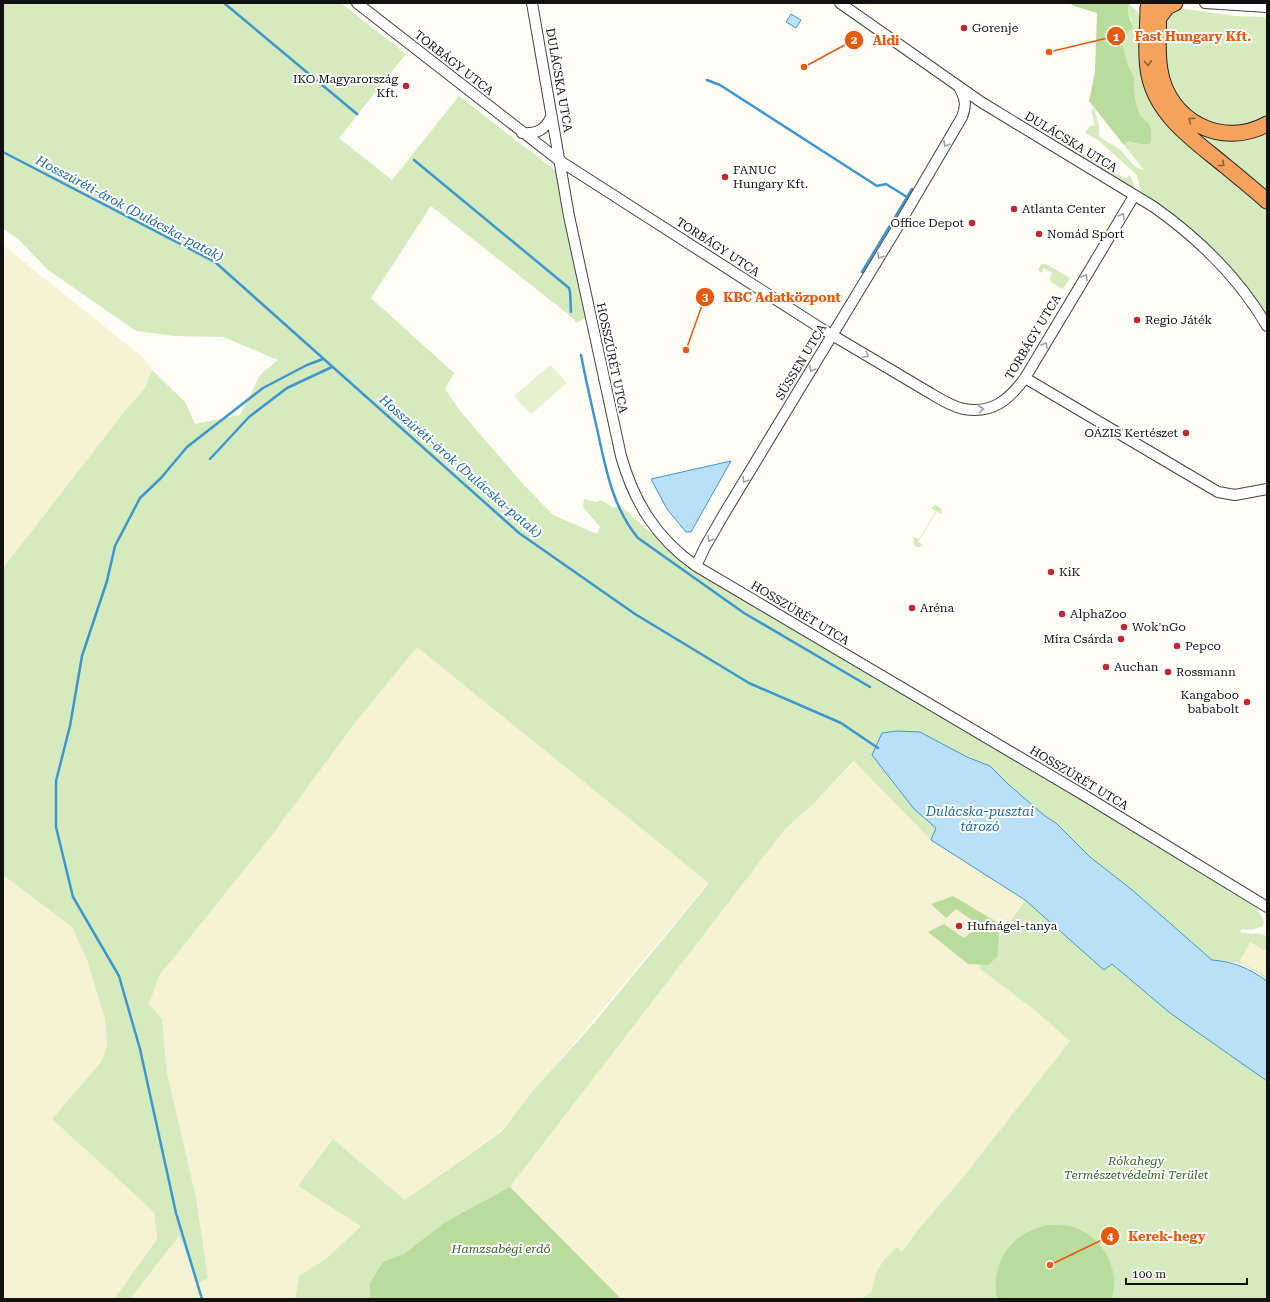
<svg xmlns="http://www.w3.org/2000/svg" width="1270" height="1302" viewBox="0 0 1270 1302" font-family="'Roboto Serif',serif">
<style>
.farmland{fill:#f6f3d4}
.green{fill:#d5ebbd}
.forest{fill:#b9dc9c}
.pitch{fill:#e6f2cf}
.water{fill:#b9e0f7;stroke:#3f96cf}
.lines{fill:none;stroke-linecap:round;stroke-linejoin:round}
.stream{stroke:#3f96cf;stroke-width:2.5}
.minor-casing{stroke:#444;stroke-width:12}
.highway-casing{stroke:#222;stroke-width:17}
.minor{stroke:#fff;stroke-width:10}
.highway{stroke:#f5a25d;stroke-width:15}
.oneway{stroke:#8e613b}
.oneway2{stroke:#a0a0a0}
.poi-dot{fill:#c4262e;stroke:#fff;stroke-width:1.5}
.labels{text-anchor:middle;stroke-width:4;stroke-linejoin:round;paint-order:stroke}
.poi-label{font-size:12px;fill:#111;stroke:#fff;text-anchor:start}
.street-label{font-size:12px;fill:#111;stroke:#fff}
.park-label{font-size:12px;font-style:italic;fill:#2f6b1f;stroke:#fff}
.water-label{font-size:13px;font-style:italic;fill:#1768a6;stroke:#fff}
.leader{fill:none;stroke:#e8590c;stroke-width:1.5}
.callout-dot{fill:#e8590c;stroke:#fff;stroke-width:1.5}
.mark-label{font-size:12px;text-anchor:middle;font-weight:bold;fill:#fff}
.callout-label{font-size:13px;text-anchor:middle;font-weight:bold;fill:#e8590c;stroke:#fff;stroke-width:4;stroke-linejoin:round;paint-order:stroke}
</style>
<rect width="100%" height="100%" fill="#fffdf5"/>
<path class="farmland" d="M3 245 145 359 152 370 145 388 124 412 3 568Z
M417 646 709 882 500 1132 405 1200 333 1139 361 1226 327 1258 299 1276 295 1299H130L179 1236 198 1284 208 1278 196 1197 167 1073 162 1019 149 1004 159 976 276 830 355 723Z
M855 761 931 840 1025 900 979 968 1032 1008 1070 1041 1267 1299H621L510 1187 785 829 814 803Z
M3 875 72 927 87 960 105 1019 107 1046 101 1062 52 1119 154 1212 157 1239 114 1299H3Z
M1250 942 1267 952V977L1256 970 1243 964 1240 961Z"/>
<path class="green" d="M3 3H341L406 54 339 138 392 180 459 96 556 171 571 250 586 318 576 323 574 319 431 206 371 298 454 373 445 389 460 411 524 485 553 515 597 534 600 527 583 507 584 499 596 502 601 500 614 508 620 505 686 564 705 578 1067 790 1256 906 1264 921 1263 926 1252 930 1242 929 1240 932C1249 935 1259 932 1267 936V952L1250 942 1240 961 1243 964 1256 970 1267 977V980L1255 971 1239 963 1212 960 1131 889 1090 857 1056 823 1045 816 1008 784 990 766 967 757 920 732 872 755 914 809 936 828 931 840 854 761 814 803 785 829 510 1187 621 1299H295L299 1276 327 1258 361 1226 298 1186 333 1139 405 1200 501 1132 532 1092 594 1023 709 883 417 647 355 723 276 830 159 976 149 1004 162 1019 167 1073 196 1197 208 1278 198 1284 179 1236 130 1299H114L157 1239 154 1212 52 1119 101 1062 107 1046 105 1019 87 960 72 927 3 875V568L124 412 145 388 152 370 185 402 195 424 240 415 260 375 278 360 223 337 175 336 136 331 48 270 18 239 3 229Z
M1129 4 1136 10 1141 18 1144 74 1251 195 1267 210V319L1261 309 1144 196 1141 192 1137 175 1109 150 1098 140 1085 133 1090 126 1095 125 1091 111 1094 108 1099 126V136C1106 142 1108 142 1115 146 1126 152 1130 168 1144 170L1124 145 1129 141 1139 144 1151 142 1150 125 1140 115 1136 103 1134 89V77L1128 65 1122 42 1132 21 1128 13Z
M1178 8 1236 16 1267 17V120L1235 129 1210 124 1183 107 1166 73 1165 19 1172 12Z
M1043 129H1046C1052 140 1067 145 1078 150V152L1085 156 1086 155C1093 158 1099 157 1105 160L1103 165 1126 179 1129 175 1133 181 1134 187 1131 188 1041 133 1050 138V136L1041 131Z
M1267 132V193L1200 138 1198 133 1234 141 1252 140Z
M1041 264H1046L1070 278 1063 289 1051 282 1050 278 1052 273 1044 268 1041 273 1038 270Z
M935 505 941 508 942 512 941 514 937 511 918 542 923 545 921 547H917L914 544V537L919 539 936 511 931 508Z
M1025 900 1104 969 1112 964 1170 1013 1267 1081V1299H862L873 1290 872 1289C874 1284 875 1280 876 1274 879 1265 890 1253 897 1247L902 1252 917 1231 960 1181 1070 1041 1032 1008 979 968Z"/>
<path class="forest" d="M1069 3 1129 4 1128 13 1133 28 1126 34 1122 42 1128 65 1134 77V89L1136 103 1140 115 1150 125 1151 132V142L1149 144H1139L1129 141 1124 145 1089 101 1095 72 1097 13 1074 6Z
M953 896 1000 924 997 957 988 965 968 964 928 932 944 924 964 938 971 932 972 920 956 909 946 918 931 904Z
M510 1187 621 1299H370V1283L383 1262 404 1254 444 1223Z
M1048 1225C1055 1225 1063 1225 1070 1226 1094 1232 1113 1256 1114 1280 1115 1286 1113 1293 1112 1299H997C990 1262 1012 1232 1048 1225Z"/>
<path class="pitch" d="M550 365 567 383 531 414 514 396Z"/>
<path class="water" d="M791 14 801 20 796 28 786 22Z
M731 461 691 532H686L667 509 651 479Z
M897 731 920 732 967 757 990 766 1008 784 1045 816 1056 823 1090 857 1131 889 1212 960C1235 962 1248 968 1267 981V1081L1170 1013 1112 964 1104 970 1025 900 931 840 936 828 914 809 872 755 882 733Z"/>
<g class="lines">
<path class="stream" d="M224 3 357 114
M707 80 720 85 877 186 886 184 907 197
M3 152 215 262 519 533 635 614 749 683 841 723 878 748
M414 160 569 288 570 292 571 312
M862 272 912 189
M581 355C586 381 592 407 598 433 606 470 613 508 638 538L744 613 870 687
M210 459 249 417 287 388 332 367
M202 1299 176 1213 140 1049 119 976 73 897 56 827V781L70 726 82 656 107 581 115 546 140 498 161 478 187 447 263 388 307 365 323 359"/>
<defs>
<path id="minor" d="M357 3 560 161 822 329 930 393C940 399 952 407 964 409 992 414 1009 400 1025 378L1134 196
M532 3 569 216 621 456C634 502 656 538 696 566L1082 794 1267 907
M840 3 981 102 1154 207C1199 239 1239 278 1267 326
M1205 3 1267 7
M522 133C537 134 545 130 551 117
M1025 378 1218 492 1235 495 1267 489
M696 566 705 547 724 514 897 228 962 117C967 105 965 98 959 87"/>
<path id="highway" d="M1149 3 1148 8C1148 28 1145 49 1148 69 1153 110 1188 136 1218 160 1235 174 1251 187 1267 201
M1158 3C1160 25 1156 48 1160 70 1168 121 1222 149 1267 124
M1158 19 1167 7 1175 3"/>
</defs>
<use href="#minor" class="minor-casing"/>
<use href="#highway" class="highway-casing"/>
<use href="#minor" class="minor"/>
<use href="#highway" class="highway"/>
</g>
<defs><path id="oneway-chevron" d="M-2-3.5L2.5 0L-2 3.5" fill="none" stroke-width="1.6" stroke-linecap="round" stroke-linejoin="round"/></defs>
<g class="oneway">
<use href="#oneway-chevron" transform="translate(1148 63) rotate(86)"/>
<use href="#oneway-chevron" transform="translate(1191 120) rotate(-143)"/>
<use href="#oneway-chevron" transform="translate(1222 164) rotate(39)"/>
</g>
<g class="oneway2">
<use href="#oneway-chevron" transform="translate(946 144) rotate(121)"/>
<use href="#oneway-chevron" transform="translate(1122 216) rotate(-59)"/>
<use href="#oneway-chevron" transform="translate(880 256) rotate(122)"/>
<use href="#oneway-chevron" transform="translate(1085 277) rotate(-59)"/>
<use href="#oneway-chevron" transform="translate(1045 345) rotate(-59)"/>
<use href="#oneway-chevron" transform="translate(866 355) rotate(31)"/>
<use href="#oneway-chevron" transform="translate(812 369) rotate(121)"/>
<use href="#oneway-chevron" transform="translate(981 409) rotate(-7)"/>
<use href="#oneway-chevron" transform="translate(745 480) rotate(122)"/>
<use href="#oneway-chevron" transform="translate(710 539) rotate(120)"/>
</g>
<g class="poi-dot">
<circle cx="964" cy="28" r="4"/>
<circle cx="406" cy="86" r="4"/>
<circle cx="725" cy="177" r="4"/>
<circle cx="1014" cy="209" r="4"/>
<circle cx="972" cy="223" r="4"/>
<circle cx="1039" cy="234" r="4"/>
<circle cx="1137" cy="320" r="4"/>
<circle cx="1186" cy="433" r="4"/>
<circle cx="1051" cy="572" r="4"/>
<circle cx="912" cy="608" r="4"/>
<circle cx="1062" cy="614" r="4"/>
<circle cx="1124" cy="627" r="4"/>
<circle cx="1121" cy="639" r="4"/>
<circle cx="1177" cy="646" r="4"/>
<circle cx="1106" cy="667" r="4"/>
<circle cx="1168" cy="672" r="4"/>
<circle cx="1247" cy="702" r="4"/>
<circle cx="959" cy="926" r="4"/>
</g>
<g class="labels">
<g class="poi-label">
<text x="972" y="32">Gorenje</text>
<text x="398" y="83" text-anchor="end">IKO Magyarország<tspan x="398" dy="14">Kft.</tspan></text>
<text x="733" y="174">FANUC<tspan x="733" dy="14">Hungary Kft.</tspan></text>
<text x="1022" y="213">Atlanta Center</text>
<text x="964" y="227" text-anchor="end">Office Depot</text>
<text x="1047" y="238">Nomád Sport</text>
<text x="1145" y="324">Regio Játék</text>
<text x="1178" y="437" text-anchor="end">OÁZIS Kertészet</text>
<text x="1059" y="576">KiK</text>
<text x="920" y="612">Aréna</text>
<text x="1070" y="618">AlphaZoo</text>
<text x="1132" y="631">Wok'nGo</text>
<text x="1113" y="643" text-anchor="end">Míra Csárda</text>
<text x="1185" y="650">Pepco</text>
<text x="1114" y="671">Auchan</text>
<text x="1176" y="676">Rossmann</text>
<text x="1239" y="699" text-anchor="end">Kangaboo<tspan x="1239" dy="14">bababolt</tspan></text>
<text x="967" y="930">Hufnágel-tanya</text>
</g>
<g class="street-label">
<text transform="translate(454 63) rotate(38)" y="4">TORBÁGY UTCA</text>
<text transform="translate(559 80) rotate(80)" y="4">DULÁCSKA UTCA</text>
<text transform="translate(1071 142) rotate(31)" y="4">DULÁCSKA UTCA</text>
<text transform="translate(718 247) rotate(33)" y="4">TORBÁGY UTCA</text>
<text transform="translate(1033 337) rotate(-59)" y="4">TORBÁGY UTCA</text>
<text transform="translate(612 358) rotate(78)" y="4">HOSSZÚRÉT UTCA</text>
<text transform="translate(801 362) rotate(-59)" y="4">SÜSSEN UTCA</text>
<text transform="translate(800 613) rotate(31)" y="4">HOSSZÚRÉT UTCA</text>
<text transform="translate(1079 778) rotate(31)" y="4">HOSSZÚRÉT UTCA</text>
</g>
<g class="park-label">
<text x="1136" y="1165">Rókahegy<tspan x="1136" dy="14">Természetvédelmi Terület</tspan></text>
<text x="501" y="1253">Hamzsabégi erdő</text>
</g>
<g class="water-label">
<text transform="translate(130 208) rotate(28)" y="5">Hosszúréti-árok (Dulácska-patak)</text>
<text transform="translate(461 466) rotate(41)" y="5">Hosszúréti-árok (Dulácska-patak)</text>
<text x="980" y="816">Dulácska-pusztai<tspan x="980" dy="15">tározó</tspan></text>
</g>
</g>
<path class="leader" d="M1049 52L1116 36M804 67L854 40M686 350L705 297M1050 1265L1110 1236"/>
<g class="callout-dot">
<circle cx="1049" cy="52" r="4"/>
<circle cx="804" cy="67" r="4"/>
<circle cx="686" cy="350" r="4"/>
<circle cx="1050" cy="1265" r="4"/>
<circle cx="1116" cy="36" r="10"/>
<circle cx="854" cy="40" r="10"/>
<circle cx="705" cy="297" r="10"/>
<circle cx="1110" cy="1236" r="10"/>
</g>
<g class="mark-label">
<text x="1116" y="41">1</text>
<text x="854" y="44">2</text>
<text x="705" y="301">3</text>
<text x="1110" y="1240">4</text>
</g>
<g class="callout-label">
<text x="1193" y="41">Fast Hungary Kft.</text>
<text x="886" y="45">Aldi</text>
<text x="782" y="302">KBC Adatközpont</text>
<text x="1167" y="1241">Kerek-hegy</text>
</g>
<rect width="1270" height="1302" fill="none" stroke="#111111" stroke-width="8"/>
<path d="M1126 1278v6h121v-6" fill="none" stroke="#111111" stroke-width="2"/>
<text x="1132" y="1278" font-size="12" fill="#111111" stroke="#ffffff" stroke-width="3" paint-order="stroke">100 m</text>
</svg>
